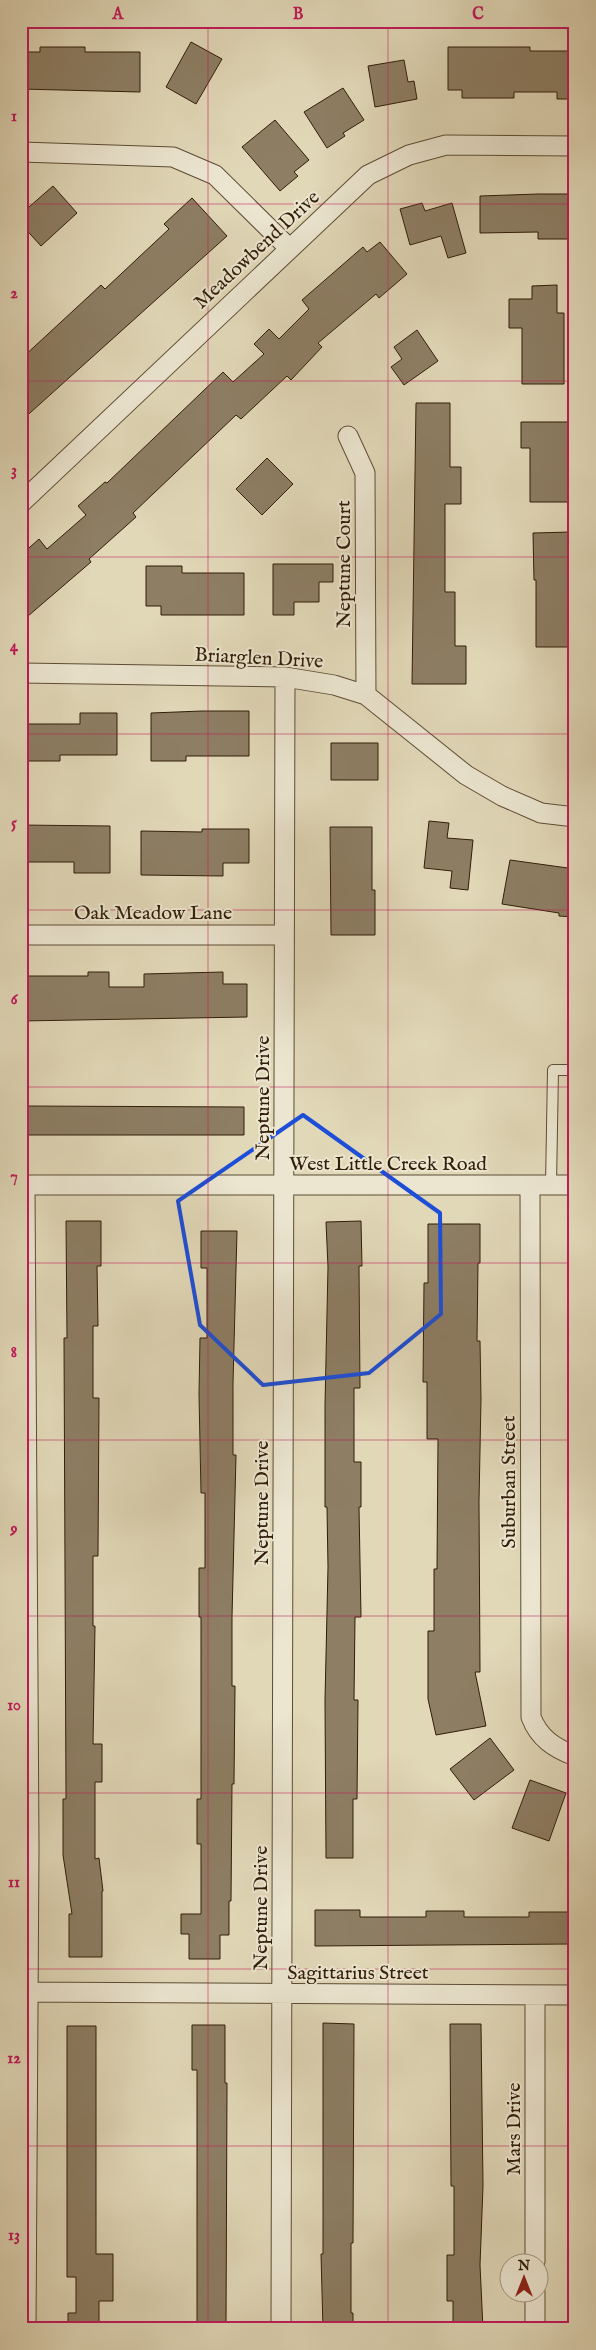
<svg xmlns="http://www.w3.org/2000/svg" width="596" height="2350" viewBox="0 0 596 2350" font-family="'IM FELL English',serif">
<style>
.building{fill:#8d7e64;stroke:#311d08}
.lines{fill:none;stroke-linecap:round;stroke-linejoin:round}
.lane-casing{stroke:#5d4c34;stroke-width:12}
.street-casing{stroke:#5d4c34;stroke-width:21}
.lane{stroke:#ece6d1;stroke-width:10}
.street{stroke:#ece6d1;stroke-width:19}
.marked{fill:none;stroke:#1d4ed8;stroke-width:4;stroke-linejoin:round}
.grid{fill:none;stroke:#c2185b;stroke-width:1;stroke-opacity:0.55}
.labels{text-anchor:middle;stroke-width:4;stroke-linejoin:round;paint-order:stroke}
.street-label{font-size:20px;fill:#311d08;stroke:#ece6d1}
.neatline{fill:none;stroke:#c2185b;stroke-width:2}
.grid-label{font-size:16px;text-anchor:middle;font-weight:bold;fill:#c2185b}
</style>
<rect width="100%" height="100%" fill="#e1d8b8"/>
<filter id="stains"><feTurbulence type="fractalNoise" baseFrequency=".004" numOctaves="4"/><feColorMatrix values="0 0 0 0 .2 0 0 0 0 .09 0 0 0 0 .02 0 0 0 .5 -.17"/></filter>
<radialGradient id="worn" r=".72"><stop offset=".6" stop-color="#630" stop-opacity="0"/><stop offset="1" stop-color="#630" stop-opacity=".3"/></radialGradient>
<path class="building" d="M191 42 222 59 196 104 166 87Z
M40 47H85V52H140V92L21 89V52H40Z
M448 47H530V51H575V99H557V92H514V98H462V90H448Z
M404 60 408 82 414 81 417 99 375 107 368 66Z
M343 88 364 120 343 133 345 136 327 148 304 112Z
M275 120 309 160 294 172 298 176 280 191 242 147Z
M53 186 77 213 41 246 21 224V214Z
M538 194H575V239H538V232L480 233V196Z
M192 198 227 236 21 421V359L101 285 105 289 169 229 164 224Z
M422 203 425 211 452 203 466 253 448 258 441 236 410 245 400 209Z
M380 242 407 274 379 298 376 294 318 343 322 347 291 380 287 376 241 419 236 415 133 513 136 517 89 559 91 562 21 622V555L39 539 47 549 86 515 78 506 105 482 107 483 223 372 233 382 264 354 254 344 269 329 279 339 309 309 302 300 363 247 367 252Z
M557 285V313H564V384H522V328H509V299H532V286Z
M417 330 438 361 404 385 391 367 402 359 394 347Z
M416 403H450V467H461V504H445V592H455V646H466V684H412Z
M521 422H571L570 502H530V448H521Z
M267 458 293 484 262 515 236 489Z
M571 532 572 579H569V647H536V580H534L533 533Z
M273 564H333V582H319V602H294V615H273Z
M146 566H182V573H244V615H161V606H146Z
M202 711H249V756H186V761H151V713Z
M80 713H117V755H60V761H21V724H80Z
M331 743H378V780H331Z
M429 821 449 823 447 838 473 840 468 890 450 888 452 871 424 868Z
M21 825 110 826V873H74V862H21Z
M330 827H372V890H375V935H331Z
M202 829H249V863H223V876L141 875V831L202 832Z
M510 860 575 869V917L559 916V913L502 904Z
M88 972H109V987H144V974L223 972V984H247V1017L21 1021V976H88Z
M26 1106 244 1107V1135H26Z
M66 1221H101V1266H97L98 1326H93V1398H99L98 1556H93V1626H95L93 1744H102V1782H95V1859L99 1858 103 1891H102V1957H69V1914H72L63 1855V1799H66L64 1338H67Z
M361 1221 362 1266H359L360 1388H354V1462H361V1507H359L361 1617H355L354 1700H358L357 1799H353V1858H326L325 1700 328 1567 327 1507H325V1405L328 1267 326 1222Z
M428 1224H480V1263H478L477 1341H480L481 1399 479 1501 480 1672H475L486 1726 436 1735 428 1699V1631H434V1569H437L438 1439H427V1382H423L424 1283H428Z
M201 1231H237L233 1383V1455H236L232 1617V1686H235L234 1784H232L231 1901H229V1935H220V1959H189V1934H181V1914H201V1844H197V1799H201V1617H199V1568H205V1493H201L199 1394 200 1338H207V1268H201Z
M490 1738 514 1770 474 1800 450 1769Z
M530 1780 566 1793 549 1841 512 1828Z
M315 1910H360V1917H426V1911H464V1917H529V1912H571V1944L315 1946Z
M323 2023 354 2024 353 2243H351V2313H353V2329H323L321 2254H323Z
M450 2024H481L483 2186 480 2265 483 2329H453V2301H447V2255H454V2186H451Z
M192 2025H225V2083H227L226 2329H197V2070H192Z
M67 2026H96V2254H113V2301H99V2329H68V2313H76V2277H67Z"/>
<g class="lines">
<defs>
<path id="lane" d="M551 1185 553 1070H575"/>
<path id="street" d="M21 152 173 157 215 175 289 248
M348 436 365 473 366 695
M21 503 368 175 409 155 446 145 575 146
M21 673 285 677 334 685 366 695 466 775 502 796 541 813 575 817
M21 935H284
M21 1185H575
M25 1185 29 1847 26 2329
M530 1185 531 1717C539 1738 554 1748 575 1756
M21 1992 575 1995
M535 2262V1995
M281 2329 285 677
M535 2329V2292"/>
</defs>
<use href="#lane" class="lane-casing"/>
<use href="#street" class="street-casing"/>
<use href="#lane" class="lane"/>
<use href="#street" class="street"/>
</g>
<path class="marked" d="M303 1115 440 1213 441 1314 369 1373 263 1385 200 1325 178 1201Z"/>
<path class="grid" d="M208 21V2329M388 21V2329M21 204H575M21 381H575M21 557H575M21 734H575M21 910H575M21 1087H575M21 1263H575M21 1440H575M21 1616H575M21 1793H575M21 1969H575M21 2146H575"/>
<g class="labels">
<g class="street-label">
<text transform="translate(256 249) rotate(-43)" y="7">Meadowbend Drive</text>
<text transform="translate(343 564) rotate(-90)" y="7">Neptune Court</text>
<text transform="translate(259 657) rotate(3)" y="7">Briarglen Drive</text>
<text x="153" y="919">Oak Meadow Lane</text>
<text transform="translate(262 1098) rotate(-90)" y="7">Neptune Drive</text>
<text x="388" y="1170">West Little Creek Road</text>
<text transform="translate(508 1482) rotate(-90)" y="7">Suburban Street</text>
<text transform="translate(261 1503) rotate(-90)" y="7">Neptune Drive</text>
<text transform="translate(260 1908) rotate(-90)" y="7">Neptune Drive</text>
<text x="358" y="1979">Sagittarius Street</text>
<text transform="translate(513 2129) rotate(-90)" y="7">Mars Drive</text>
</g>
</g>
<rect width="596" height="2350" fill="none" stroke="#e1d8b8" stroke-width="55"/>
<g transform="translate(524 2278)"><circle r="24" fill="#ece6d1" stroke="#a19681"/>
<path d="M0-4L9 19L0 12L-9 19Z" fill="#8f2418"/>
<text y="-8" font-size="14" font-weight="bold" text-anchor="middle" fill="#311d08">N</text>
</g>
<rect x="28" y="28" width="540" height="2294" class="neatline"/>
<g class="grid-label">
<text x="118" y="19">A</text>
<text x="298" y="19">B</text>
<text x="478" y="19">C</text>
<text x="14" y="121">1</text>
<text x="14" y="298">2</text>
<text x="14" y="475">3</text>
<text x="14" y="651">4</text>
<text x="14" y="828">5</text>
<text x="14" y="1004">6</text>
<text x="14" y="1181">7</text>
<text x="14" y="1357">8</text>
<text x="14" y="1534">9</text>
<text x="14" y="1710">10</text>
<text x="14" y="1887">11</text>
<text x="14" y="2063">12</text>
<text x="14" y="2240">13</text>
</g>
<rect width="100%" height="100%" filter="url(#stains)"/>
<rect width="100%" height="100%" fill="url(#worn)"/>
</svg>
